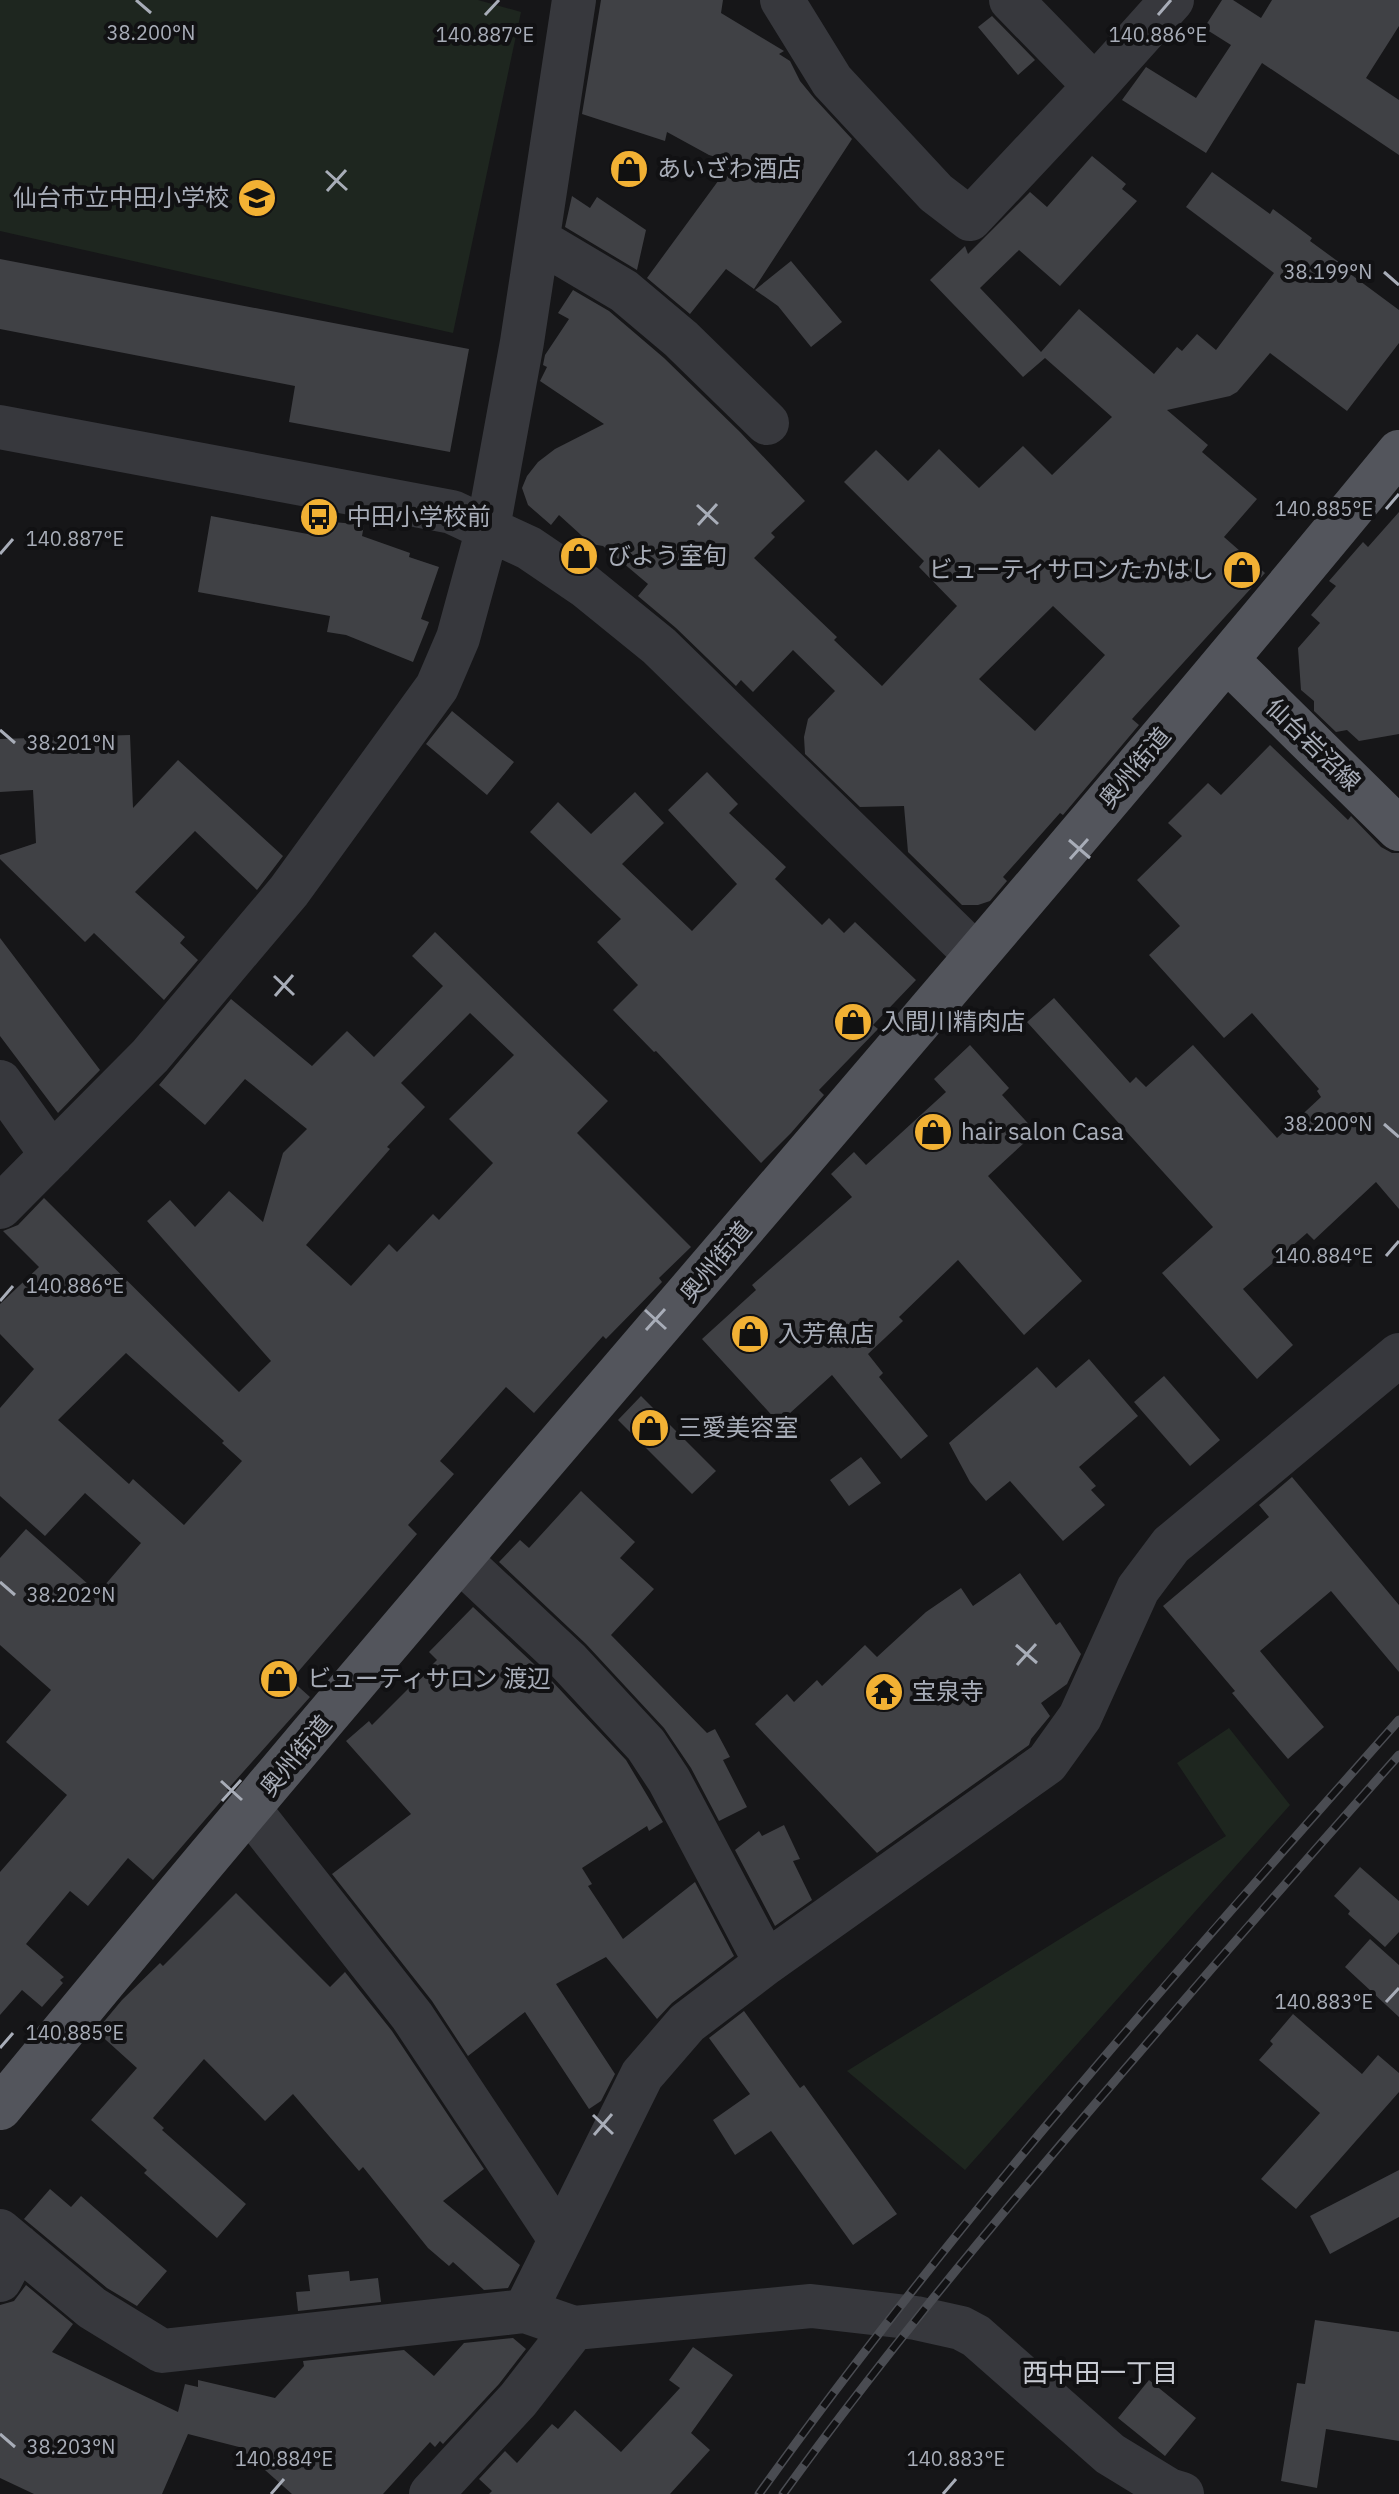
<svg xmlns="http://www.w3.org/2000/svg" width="1399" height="2494" viewBox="0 0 1399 2494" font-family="'IBM Plex Sans','Noto Sans JP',sans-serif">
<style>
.green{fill:#1e261f}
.building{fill:#404145;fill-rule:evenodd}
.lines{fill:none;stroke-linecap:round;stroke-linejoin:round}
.minor{stroke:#37383d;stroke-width:44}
.major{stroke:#53555c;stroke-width:44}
.rail-casing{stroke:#4a4c52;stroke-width:9}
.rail{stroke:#111113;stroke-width:6;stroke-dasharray:18;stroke-linecap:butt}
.ticks{fill:none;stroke:#a8adb8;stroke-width:3}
.labels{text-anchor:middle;stroke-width:8;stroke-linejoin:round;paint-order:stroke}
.poi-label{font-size:24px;fill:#a8adb8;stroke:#111113;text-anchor:start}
.street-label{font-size:24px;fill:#a8adb8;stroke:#111113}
.neighbourhood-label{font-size:26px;fill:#c9ccd4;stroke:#111113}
.ticks-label{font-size:20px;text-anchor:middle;fill:#a8adb8;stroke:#111113;stroke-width:8;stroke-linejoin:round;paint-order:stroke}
</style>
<rect width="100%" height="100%" fill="#161618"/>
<path class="green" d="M0 0H478L521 12 453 333 0 231Z
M1229 1728 1290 1805 965 2170 847 2071 1226 1836 1177 1763Z"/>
<path class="building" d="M601 0H723L721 13 784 51 779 54 790 61 800 81 814 98 852 139 754 289 726 269 690 314 647 278 732 162 709 155 667 132 665 141 582 114Z
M1222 0H1233L1261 18 1272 0H1399V26L1366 78 1399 100V155L1262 63 1206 153 1122 100 1146 67 1196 98 1231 45 1204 28Z
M992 16 1035 60 1018 75 978 27Z
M1092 156 1126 184 1122 189 1137 201 1060 286 1019 250 980 288 1041 352 1079 309 1154 374 1177 347 1182 351 1197 334 1216 350 1274 273 1186 207 1212 172 1270 214 1273 209 1312 238 1310 241 1351 271 1349 273 1399 310V343L1347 411 1270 353 1237 392 1230 396 1167 410 1208 445 1202 452 1257 499 1224 537 1265 573 1132 719 1139 725 1063 815 1060 813 1003 877 1007 881 990 901 978 905H962L908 852 904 806 860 807 805 754 804 737 808 719 835 691 793 650 753 692 741 680 736 686 676 628 638 596 648 584 603 546 591 544 559 515 551 525 528 505 522 488 527 476 538 462 555 449 604 424 540 381 547 367 543 365 545 355 569 319 558 313 573 290 609 311 664 358 740 432 805 501 771 533 775 537 754 558 837 637 834 640 882 686 957 606 919 567 924 561 844 482 876 450 908 481 939 449 979 488 1023 446 1052 475 1112 417 1045 358 1023 377 930 280 965 246 968 254 1030 192 1047 207ZM1053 606 1105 655 1035 731 979 679Z
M572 196 590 208 597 197 646 230 637 270 565 227Z
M0 259 469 349 450 452 289 422 295 386 0 329Z
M791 261 842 322 811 347 778 306 755 290Z
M1399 512V734L1359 741 1347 730 1336 732 1314 711V701L1301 690 1298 648 1320 623 1311 615 1336 586 1329 581 1363 542 1368 547Z
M211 516 313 535 334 522 364 525 362 536 410 553 409 557 439 567 421 619 429 622 413 662 346 635 327 632 330 616 198 592Z
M452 711 514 762 487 795 426 744Z
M130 735 133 808 178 760 283 856 257 890 195 831 135 892 185 937 180 943 198 960 164 1000 94 933 85 942 0 859V855L36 843 33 790 0 792V739Z
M1270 745 1348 820 1351 816 1381 847 1392 853H1399V1209L1376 1182 1314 1240 1307 1233 1243 1289 1293 1345 1257 1379 1162 1273 1213 1227 1027 1022 1054 998 1130 1083 1136 1077 1146 1087 1193 1045 1277 1138 1321 1097 1317 1091 1319 1089 1252 1013 1224 1038 1149 955 1180 926 1137 880 1182 836 1168 823 1208 783 1221 795Z
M707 772 738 804 729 813 786 867 775 879 822 925 829 918 844 933 855 922 916 980 873 1025 878 1029 819 1090 824 1095 791 1133 761 1163 656 1051 654 1052 613 1010 638 985 597 942 621 919 530 832 558 802 591 834 635 792 664 823 622 864 692 931 737 884 668 810Z
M435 932 608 1101 577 1133 691 1247 659 1278 662 1282 606 1339 603 1336 534 1413 506 1387 440 1461 454 1474 408 1525 417 1534 291 1680 310 1697 227 1790 229 1792 153 1880 128 1858 88 1906 70 1891 26 1944 64 1977 60 1980 63 1983 42 2007 22 1990 0 2015V1872L67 1795 6 1742 51 1690 0 1645V1558L26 1529 98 1593 141 1543 85 1493 45 1536 0 1496V1408L34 1369 0 1334V1304L39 1267 3 1231 18 1225 44 1198 239 1392 271 1361 147 1221 170 1200 195 1227 229 1191 263 1222 283 1153 307 1129 245 1079 205 1125 159 1085 231 999 312 1066 347 1031 374 1057 443 986 412 956ZM470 1013 514 1055 449 1119 493 1163 439 1220 433 1214 397 1252 389 1244 351 1286 306 1245 390 1149 387 1147 425 1107 401 1083ZM126 1353 224 1441 222 1443 242 1461 184 1525 133 1479 129 1484 58 1420Z
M0 938 100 1070 58 1113 0 1036Z
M970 1045 1009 1088 1002 1095 1036 1132 988 1176 1082 1281 1024 1335 958 1260 899 1317 903 1321 868 1354 883 1373 879 1377 928 1436 901 1459 832 1375 779 1423 702 1339 756 1290 752 1285 852 1197 831 1174 854 1152 866 1165 946 1092 934 1079Z
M1089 1359 1138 1416 1079 1467 1096 1486 1091 1490 1105 1505 1063 1541 1010 1481 986 1501 970 1482 949 1443 1037 1367 1056 1388Z
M1164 1376 1220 1440 1190 1466 1134 1402Z
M641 1396 716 1471 692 1494 618 1420Z
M861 1457 881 1483 849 1506 830 1480Z
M1292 1477 1399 1605V1672L1331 1591 1260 1651 1324 1727 1288 1759 1232 1693 1235 1691 1163 1606 1269 1517 1259 1505Z
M581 1491 635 1542 620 1558 654 1589 611 1635 707 1733 715 1729 730 1757 723 1760 747 1807 719 1821 691 1768 664 1728 586 1644 499 1562 520 1540 529 1548Z
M1020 1573 1056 1625 1060 1622 1081 1654 1067 1684 1041 1703 1050 1716 1031 1739 1029 1745 877 1853 755 1724 787 1694 794 1702 817 1680 822 1686 865 1645 877 1657 926 1612 961 1588 973 1606Z
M473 1607 550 1679 626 1760 663 1822 649 1831 647 1826 582 1868 592 1884 588 1886 623 1939 695 1882 734 1956 672 2003 657 2019 606 1957 556 1984 615 2074 601 2101 589 2109 525 2012 468 2056 432 2001 332 1874 411 1814 346 1741 369 1721 372 1725 437 1660 429 1652Z
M784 1825 800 1859 793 1861 812 1900 775 1926 735 1850 759 1831 762 1836Z
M1360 1867 1399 1901V1932L1385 1947 1348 1914 1350 1911 1334 1896Z
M236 1893 330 1987 345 1972 392 2031 484 2169 443 2201 520 2265 508 2288 484 2290 453 2262 449 2266 428 2248 363 2167 359 2171 293 2094 265 2121 204 2059 153 2118 164 2128 162 2130 246 2204 217 2238 144 2173 147 2170 91 2120 137 2068 96 2031 122 2000 160 1963 163 1966Z
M1370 1939 1399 1965V2017L1345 1967Z
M744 2011 800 2088 804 2085 897 2214 853 2245 771 2131 735 2155 713 2120 750 2094 709 2038Z
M1293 2014 1362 2074 1378 2055 1399 2073V2092L1296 2209 1261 2179 1320 2113 1259 2060 1273 2044 1270 2041Z
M1399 2170V2217L1330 2254 1310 2216Z
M50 2189 71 2207 81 2196 167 2271 137 2306 107 2288 24 2219Z
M349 2271 350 2281 378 2278 381 2302 298 2311 296 2292 310 2291 308 2275Z
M26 2285 73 2324 52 2352 178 2412 185 2384 198 2387V2380L275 2398 304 2366 303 2361 404 2350 434 2376 464 2343 513 2338 526 2349 499 2384 443 2444 440 2441 435 2447 430 2442 383 2494H292L239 2447 188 2434 162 2494H34L0 2478V2305L14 2301Z
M1315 2320 1399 2332V2441L1326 2429 1317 2488 1281 2481 1297 2383 1305 2384Z
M693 2347 733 2375 691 2433 710 2450 670 2494H489L492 2491 479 2479 505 2451 517 2463 552 2424 558 2429 575 2410 621 2452 680 2388 669 2380Z
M1149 2380 1196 2418 1165 2456 1118 2418Z"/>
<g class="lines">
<path class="minor" d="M782 0 832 81 936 193 970 219 1095 86 1172 0
M1011 0 1095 86
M538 240 624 291 681 339 767 423
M0 427 452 512 529 548 585 586 659 646 976 955
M0 1082 52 1155
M0 1207 150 1056 289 891 437 687 458 638 488 528 522 342 574 0
M461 1561 568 1661 646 1745 669 1780 766 1963
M250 1810 412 2016 560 2239
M0 2231 92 2308 162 2351 525 2311 574 2328 811 2306 916 2318 961 2328 976 2336 1110 2454 1169 2490 1182 2494
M0 2280 18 2246
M525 2311 642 2075 687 2023 766 1963 1047 1763 1080 1717 1138 1589 1171 1545 1399 1355
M431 2494 518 2400 574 2328"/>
<path class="major" d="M1227 660 1399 829
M0 2108C458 1549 940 1010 1399 452"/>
<defs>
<path id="rail" d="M759 2494C954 2222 1177 1970 1399 1720
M783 2494C874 2368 973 2248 1073 2130 1181 2003 1289 1879 1399 1755"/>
</defs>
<use href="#rail" class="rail-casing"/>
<use href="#rail" class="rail"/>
</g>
<path class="ticks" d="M136 0 151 13M485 15 499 0M1158 15 1171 0M326 171 347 190M327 191 346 170M1384 272 1399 285M697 505 718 524M1386 509 1399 494M698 525 717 504M0 554 13 539M0 730 15 743M1069 840 1090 858M1070 859 1088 839M274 976 294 995M275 996 293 975M1384 1124 1399 1137M1386 1256 1399 1241M0 1301 13 1286M645 1310 666 1329M646 1330 665 1309M0 1582 15 1595M1016 1645 1037 1663M1017 1665 1036 1644M221 1781 242 1800M222 1801 241 1780M1386 2002 1399 1988M0 2048 13 2033M593 2115 613 2134M594 2135 612 2114M0 2434 15 2447M271 2494 284 2479M943 2494 956 2479"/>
<defs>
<symbol id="shop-disc" viewBox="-11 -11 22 22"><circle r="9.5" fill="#f2b134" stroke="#111113"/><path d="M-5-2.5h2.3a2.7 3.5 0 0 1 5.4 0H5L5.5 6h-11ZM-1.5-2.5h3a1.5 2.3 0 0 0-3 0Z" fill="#111"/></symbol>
<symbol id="school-disc" viewBox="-11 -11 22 22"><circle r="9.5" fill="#f2b134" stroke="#111113"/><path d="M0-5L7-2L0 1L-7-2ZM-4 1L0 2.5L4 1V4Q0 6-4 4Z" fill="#111"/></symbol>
<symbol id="bus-disc" viewBox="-11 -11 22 22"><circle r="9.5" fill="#f2b134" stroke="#111113"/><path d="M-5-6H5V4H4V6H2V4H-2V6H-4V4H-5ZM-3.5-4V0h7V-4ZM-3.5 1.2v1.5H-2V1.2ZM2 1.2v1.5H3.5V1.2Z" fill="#111"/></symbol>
<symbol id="temple-disc" viewBox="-11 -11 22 22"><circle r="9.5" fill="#f2b134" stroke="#111113"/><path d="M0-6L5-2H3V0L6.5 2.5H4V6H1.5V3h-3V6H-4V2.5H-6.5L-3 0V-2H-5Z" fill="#111"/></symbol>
</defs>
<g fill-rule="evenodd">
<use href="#shop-disc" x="607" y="147" width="44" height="44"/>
<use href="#school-disc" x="235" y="176" width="44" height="44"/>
<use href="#bus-disc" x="297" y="495" width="44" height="44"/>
<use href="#shop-disc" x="557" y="534" width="44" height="44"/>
<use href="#shop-disc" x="1220" y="548" width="44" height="44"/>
<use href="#shop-disc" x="831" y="1000" width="44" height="44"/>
<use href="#shop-disc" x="911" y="1110" width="44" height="44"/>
<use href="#shop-disc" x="728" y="1312" width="44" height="44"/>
<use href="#shop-disc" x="628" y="1406" width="44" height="44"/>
<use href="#shop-disc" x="257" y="1657" width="44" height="44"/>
<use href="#temple-disc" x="862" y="1670" width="44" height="44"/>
</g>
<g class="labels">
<g class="poi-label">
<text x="657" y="177">あいざわ酒店</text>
<text x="229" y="206" text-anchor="end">仙台市立中田小学校</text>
<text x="347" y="525">中田小学校前</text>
<text x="607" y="564">びよう室旬</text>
<text x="1214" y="578" text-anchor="end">ビューティサロンたかはし</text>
<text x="881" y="1030">入間川精肉店</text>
<text x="961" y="1140">hair salon Casa</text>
<text x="778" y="1342">入芳魚店</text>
<text x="678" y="1436">三愛美容室</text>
<text x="307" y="1687">ビューティサロン 渡辺</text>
<text x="912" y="1700">宝泉寺</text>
</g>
<g class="street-label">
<text transform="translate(1313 745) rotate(44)" y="8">仙台岩沼線</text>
<text transform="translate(1135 768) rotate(-50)" y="8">奥州街道</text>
<text transform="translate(716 1262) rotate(-50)" y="8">奥州街道</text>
<text transform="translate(296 1756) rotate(-50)" y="8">奥州街道</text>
</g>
<g class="neighbourhood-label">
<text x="1100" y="2382">西中田一丁目</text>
</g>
</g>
<g class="ticks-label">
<text x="151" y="40">38.200°N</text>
<text x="485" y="42">140.887°E</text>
<text x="1158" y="42">140.886°E</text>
<text x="1328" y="279">38.199°N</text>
<text x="1324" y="516">140.885°E</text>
<text x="75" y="546">140.887°E</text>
<text x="71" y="750">38.201°N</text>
<text x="1328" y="1131">38.200°N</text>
<text x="1324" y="1263">140.884°E</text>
<text x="75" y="1293">140.886°E</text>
<text x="71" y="1602">38.202°N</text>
<text x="1324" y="2009">140.883°E</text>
<text x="75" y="2040">140.885°E</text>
<text x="71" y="2454">38.203°N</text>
<text x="284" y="2466">140.884°E</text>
<text x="956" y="2466">140.883°E</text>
</g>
</svg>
